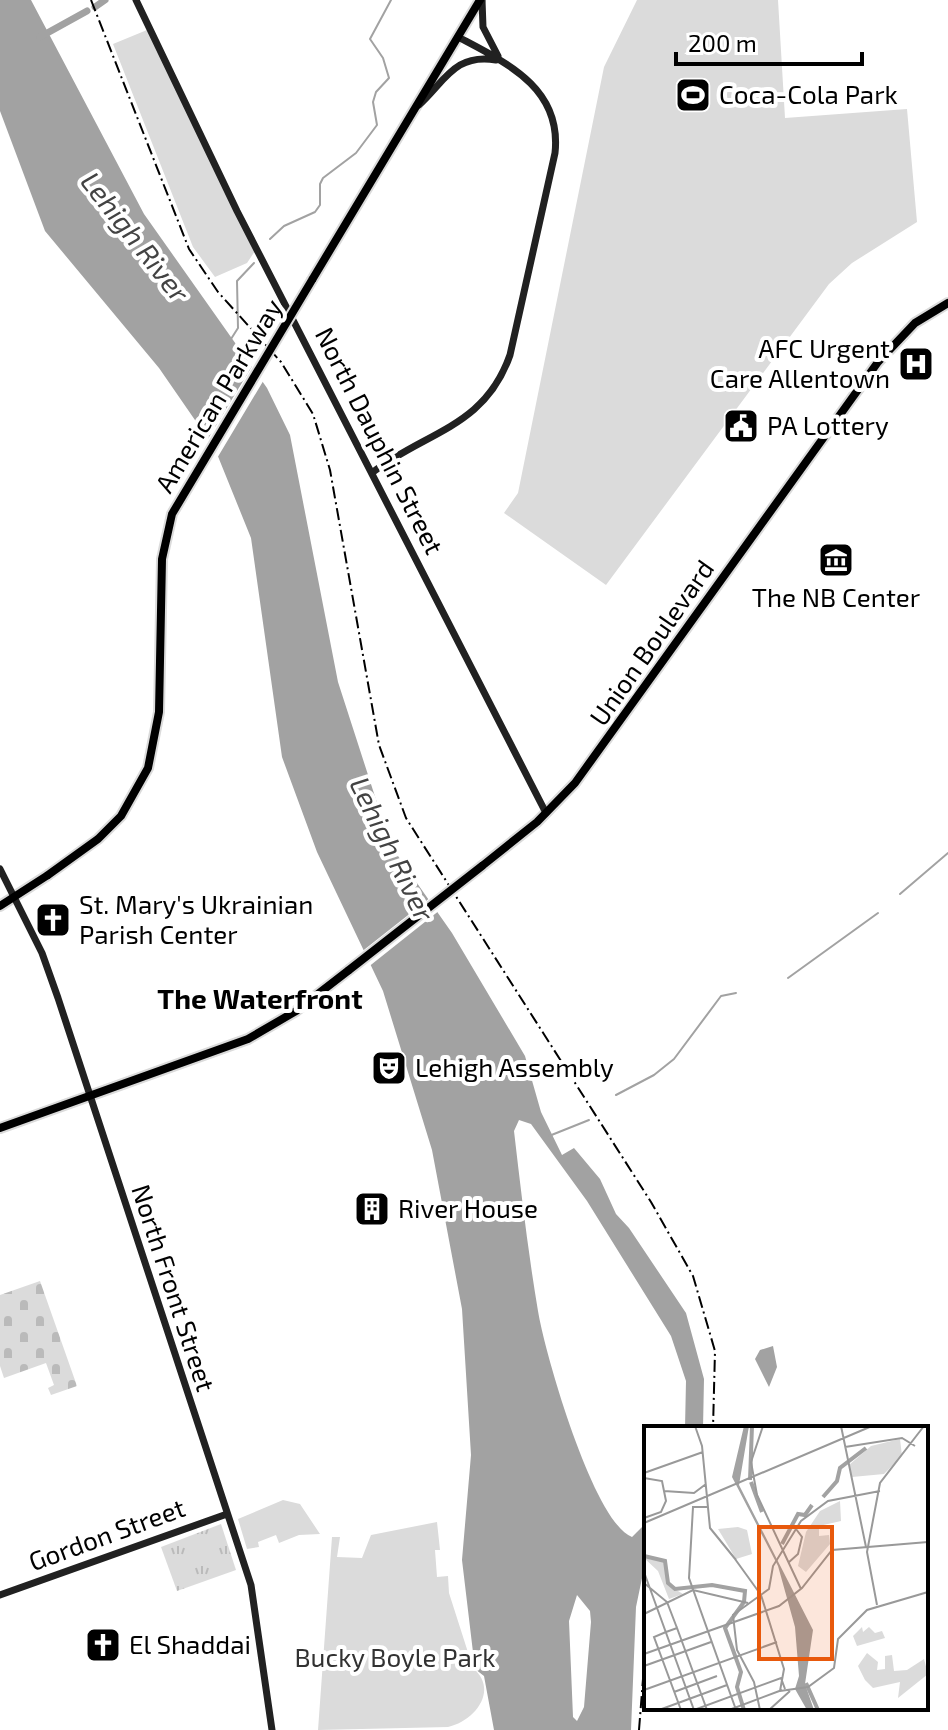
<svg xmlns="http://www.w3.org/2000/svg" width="948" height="1730" viewBox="0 0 948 1730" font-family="'Exo 2',sans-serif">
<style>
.grass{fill:url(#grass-tufts)}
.cemetery{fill:url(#cemetery-stones)}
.park{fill:#dbdbdb}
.water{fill:#a2a2a2;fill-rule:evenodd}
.pier{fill:#fff}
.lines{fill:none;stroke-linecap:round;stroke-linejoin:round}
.stream{stroke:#a2a2a2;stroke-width:2}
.canal{stroke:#a2a2a2;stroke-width:7}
.primary-casing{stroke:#dbdbdb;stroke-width:12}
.secondary{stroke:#212121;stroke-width:7}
.primary{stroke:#000;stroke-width:8}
.rail{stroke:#000;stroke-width:2;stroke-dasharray:12 4 2 4;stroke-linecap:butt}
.primary-bridge-casing{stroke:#dbdbdb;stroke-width:12;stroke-linecap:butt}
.primary-bridge{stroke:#000;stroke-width:8}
.labels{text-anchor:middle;stroke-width:8;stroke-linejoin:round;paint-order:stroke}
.poi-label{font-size:26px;fill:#000;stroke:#fff;text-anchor:start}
.street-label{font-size:26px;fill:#000;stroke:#fff}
.park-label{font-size:26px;fill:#323232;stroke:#fff}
.water-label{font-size:28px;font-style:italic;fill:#434343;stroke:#fff}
.neighbourhood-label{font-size:28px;font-weight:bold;fill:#000;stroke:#fff}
.inset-river{fill:none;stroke:#a2a2a2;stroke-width:4}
.inset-road{fill:none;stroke:#999;stroke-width:2}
.view{fill:#e8590c;fill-opacity:0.15;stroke:#e8590c;stroke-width:4}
.inset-edge{fill:none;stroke:#000;stroke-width:4}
</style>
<defs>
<pattern id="grass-tufts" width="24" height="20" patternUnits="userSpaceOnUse" patternTransform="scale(2)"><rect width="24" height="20" fill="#dbdbdb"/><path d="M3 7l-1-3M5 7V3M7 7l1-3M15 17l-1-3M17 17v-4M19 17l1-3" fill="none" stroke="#bababa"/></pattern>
<pattern id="cemetery-stones" width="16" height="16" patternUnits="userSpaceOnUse" patternTransform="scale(2)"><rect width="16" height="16" fill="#dbdbdb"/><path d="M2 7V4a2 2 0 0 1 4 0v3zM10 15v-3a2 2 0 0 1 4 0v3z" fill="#bababa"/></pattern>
</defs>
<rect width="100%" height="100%" fill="#fff"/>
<path class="grass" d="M221 1524 236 1570 177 1591 161 1547Z"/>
<path class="cemetery" d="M40 1281 77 1386 51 1395 48 1388 54 1385 46 1363 4 1378 0 1366V1295Z"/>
<path class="park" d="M778 0 785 118 907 109 917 222 852 263 829 284 606 585 504 513 518 493 604 67 637 0Z
M147 30 255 251 247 263 215 277 193 247 113 44Z
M283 1500 300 1504 320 1534 299 1535 279 1543 276 1535 258 1542 259 1547 247 1549 238 1519Z
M437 1522 440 1550H435L437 1577 448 1576 449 1593 473 1668C499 1690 475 1721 448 1727L318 1730 332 1537H340L337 1557 362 1558 371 1535Z"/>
<path class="water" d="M0 0H31L144 214 267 388 290 435 338 682 391 846 452 933 525 1056 541 1112 562 1155 574 1148 600 1179 616 1214 629 1228 686 1313 704 1379 703 1428H685L686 1381 671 1336 587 1201 531 1124 519 1120 514 1131C521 1191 528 1252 538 1311 545 1354 594 1523 632 1537L646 1523V1559L636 1607 631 1730H494L484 1676 475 1669 462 1560 471 1455 462 1309 432 1150 383 991 317 852 282 757 251 538 215 449 159 368 45 231 0 111ZM577 1595 590 1611 591 1622 584 1707 577 1721 573 1717 569 1621Z
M773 1346 777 1367 769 1387 755 1359 760 1350Z"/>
<path class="pier" d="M254 363 265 378 216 460 206 442Z
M431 897 440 910 367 968 360 953Z"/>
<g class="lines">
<path class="stream" d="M270 239 284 226 315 212 320 205V184L323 178 356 153 377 125 373 102 376 92 389 78 383 58 370 39 391 0
M231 339 238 328 237 281 254 263
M900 894 948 853
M788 978 878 913
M616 1095 654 1075 674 1059 721 996 736 993
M549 1136 589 1120"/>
<path class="canal" d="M95 7 105 0
M40 37 87 11"/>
<defs>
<path id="primary" d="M312 280 480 0
M482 866 537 822 575 783 878 362 915 323 948 303
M0 906 48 875
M0 1128 248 1039 296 1011 349 970"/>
</defs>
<use href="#primary" class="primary-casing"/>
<path class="secondary" d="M136 0 237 211 546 813
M482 0 483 27 498 56
M419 105C445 81 455 53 496 60
M373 472C427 431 485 427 510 355L555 153C562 88 507 63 458 37
M0 869 42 953 58 998 251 1585 272 1730
M0 1595 227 1514"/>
<use href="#primary" class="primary"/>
<path class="rail" d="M91 0 189 249 218 292 281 362 313 414 330 470 379 745 406 818 651 1202 693 1276 715 1351 713 1428
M639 1730 646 1641"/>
<defs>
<path id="primary-bridge" d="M48 875 98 839 121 816 148 768 159 712 162 559 172 514 312 280
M349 970 482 866"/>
</defs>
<use href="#primary-bridge" class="primary-bridge-casing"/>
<use href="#primary-bridge" class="primary-bridge"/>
</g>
<defs>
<symbol id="stadium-square" viewBox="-11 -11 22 22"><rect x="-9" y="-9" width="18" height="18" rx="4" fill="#000" stroke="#fff"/><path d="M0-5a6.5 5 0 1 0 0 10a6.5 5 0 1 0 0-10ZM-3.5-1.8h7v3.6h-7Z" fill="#fff"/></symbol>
<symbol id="hospital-square" viewBox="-11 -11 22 22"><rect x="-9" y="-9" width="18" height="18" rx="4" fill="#000" stroke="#fff"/><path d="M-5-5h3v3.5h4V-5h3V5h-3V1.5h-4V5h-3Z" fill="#fff"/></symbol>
<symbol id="civic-square" viewBox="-11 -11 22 22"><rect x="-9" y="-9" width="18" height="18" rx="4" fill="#000" stroke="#fff"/><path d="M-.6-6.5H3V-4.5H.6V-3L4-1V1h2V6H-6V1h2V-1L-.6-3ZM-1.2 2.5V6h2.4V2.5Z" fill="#fff"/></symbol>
<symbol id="museum-square" viewBox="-11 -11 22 22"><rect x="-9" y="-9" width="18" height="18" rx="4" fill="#000" stroke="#fff"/><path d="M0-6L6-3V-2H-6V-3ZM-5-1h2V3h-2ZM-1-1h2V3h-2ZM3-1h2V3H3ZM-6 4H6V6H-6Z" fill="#fff"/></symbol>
<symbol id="church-square" viewBox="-11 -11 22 22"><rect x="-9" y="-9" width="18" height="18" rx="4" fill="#000" stroke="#fff"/><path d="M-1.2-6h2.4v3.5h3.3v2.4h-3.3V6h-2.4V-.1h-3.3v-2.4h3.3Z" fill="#fff"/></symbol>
<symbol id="theatre-square" viewBox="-11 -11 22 22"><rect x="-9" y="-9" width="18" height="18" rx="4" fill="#000" stroke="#fff"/><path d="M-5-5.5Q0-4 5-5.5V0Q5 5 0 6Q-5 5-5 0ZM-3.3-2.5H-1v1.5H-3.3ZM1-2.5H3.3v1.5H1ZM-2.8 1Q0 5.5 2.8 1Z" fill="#fff"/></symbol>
<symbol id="building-square" viewBox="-11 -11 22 22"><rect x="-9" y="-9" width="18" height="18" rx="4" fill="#000" stroke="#fff"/><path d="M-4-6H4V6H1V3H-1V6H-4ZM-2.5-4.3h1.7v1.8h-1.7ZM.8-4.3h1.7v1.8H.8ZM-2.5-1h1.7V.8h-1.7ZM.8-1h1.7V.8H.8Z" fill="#fff"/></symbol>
</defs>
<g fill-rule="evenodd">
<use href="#stadium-square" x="673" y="75" width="40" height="40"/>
<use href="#hospital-square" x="896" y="344" width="40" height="40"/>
<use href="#civic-square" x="721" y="406" width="40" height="40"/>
<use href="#museum-square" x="816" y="540" width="40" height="40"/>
<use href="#church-square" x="33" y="900" width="40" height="40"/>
<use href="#theatre-square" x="369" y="1048" width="40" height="40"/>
<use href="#building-square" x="352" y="1189" width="40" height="40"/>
<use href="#church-square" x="83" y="1625" width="40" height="40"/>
</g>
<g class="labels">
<g class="poi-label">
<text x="719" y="104">Coca-Cola Park</text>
<text x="890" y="358" text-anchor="end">AFC Urgent<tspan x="890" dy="30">Care Allentown</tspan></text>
<text x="767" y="435">PA Lottery</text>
<text x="836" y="607" text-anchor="middle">The NB Center</text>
<text x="79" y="914">St. Mary's Ukrainian<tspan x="79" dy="30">Parish Center</tspan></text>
<text x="415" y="1077">Lehigh Assembly</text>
<text x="398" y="1218">River House</text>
<text x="129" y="1654">El Shaddai</text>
</g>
<g class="street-label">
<text transform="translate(219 396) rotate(-59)" y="9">American Parkway</text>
<text transform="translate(379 441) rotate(63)" y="9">North Dauphin Street</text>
<text transform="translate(652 643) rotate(-55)" y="9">Union Boulevard</text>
<text transform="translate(173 1288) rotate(72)" y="9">North Front Street</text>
<text transform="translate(107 1535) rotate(-20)" y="9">Gordon Street</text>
</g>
<g class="park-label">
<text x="395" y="1667">Bucky Boyle Park</text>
</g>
<g class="water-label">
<text transform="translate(135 237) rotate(52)" y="10">Lehigh River</text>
<text transform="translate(392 849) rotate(64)" y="10">Lehigh River</text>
</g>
<g class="neighbourhood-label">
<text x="260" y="1009">The Waterfront</text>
</g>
</g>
<g transform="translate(644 1426)">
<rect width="284" height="284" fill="#fff"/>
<path d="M218 201 219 206 225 201 231 207 238 205 241 212 213 220 209 210ZM223 227 234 236 233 244 241 243V230L248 229 250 245 263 244 280 233 284 248 254 272 256 256 229 262 221 254 214 240Z" fill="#dbdbdb"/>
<path d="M256 13 258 30 240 48 208 51 205 39 227 20ZM94 101 103 104 108 128 92 133 74 103Z" fill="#dbdbdb"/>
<path d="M196 75 197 95 175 100V110L185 109 186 118 162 146 154 140 162 106 176 85ZM0 132 21 136 24 159 39 168 25 173 14 145Z" fill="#dbdbdb"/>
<path d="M100 0H105L95 59 169 204 161 258 170 284H163L151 263 155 250 151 201 134 140 88 51Z" fill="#a2a2a2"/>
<path class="inset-river" d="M106 54 108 0M107 56 118 86M179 71 193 55 196 42 222 22M138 118 154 88 161 89 168 79M0 130 21 135 24 157 31 163 68 159 101 165 100 176 81 202 97 246 93 261 100 284M162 257 174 284"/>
<path class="inset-road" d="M51 0 58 20 66 102 92 134M119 0 107 36 113 69 157 163M197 0 222 121M201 21 258 12 271 20M0 47 59 26M0 52 18 55 22 75 17 86 0 92M20 65 50 67 62 58M63 81H49L45 152 91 281M0 97 228 0M91 133 117 169M144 137 154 128 158 111 152 103M0 146 50 284 137 252 141 263M0 157 23 176 33 202M117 169 140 243 136 265M233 179 223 126 236 57 280 0M0 188 49 164 104 177M22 206 10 211 37 284M22 206 33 202 63 284M0 228 135 180 158 162 188 124 284 116M0 240 67 216M0 264 133 216M136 265 164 261 190 242 194 213 223 184 284 166M30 266 73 250M15 284 83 259M85 284 138 264M116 284 110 256 93 224 89 189 125 163 129 140 157 95 184 75 236 65M125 284 146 265"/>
<path class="view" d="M115 101H188V233H115Z"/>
<rect width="284" height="284" class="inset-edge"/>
</g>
<path d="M676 52v12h186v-12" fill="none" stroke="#000000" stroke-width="4"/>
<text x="688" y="52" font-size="24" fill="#000000" stroke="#ffffff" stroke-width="6" paint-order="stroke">200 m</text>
</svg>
